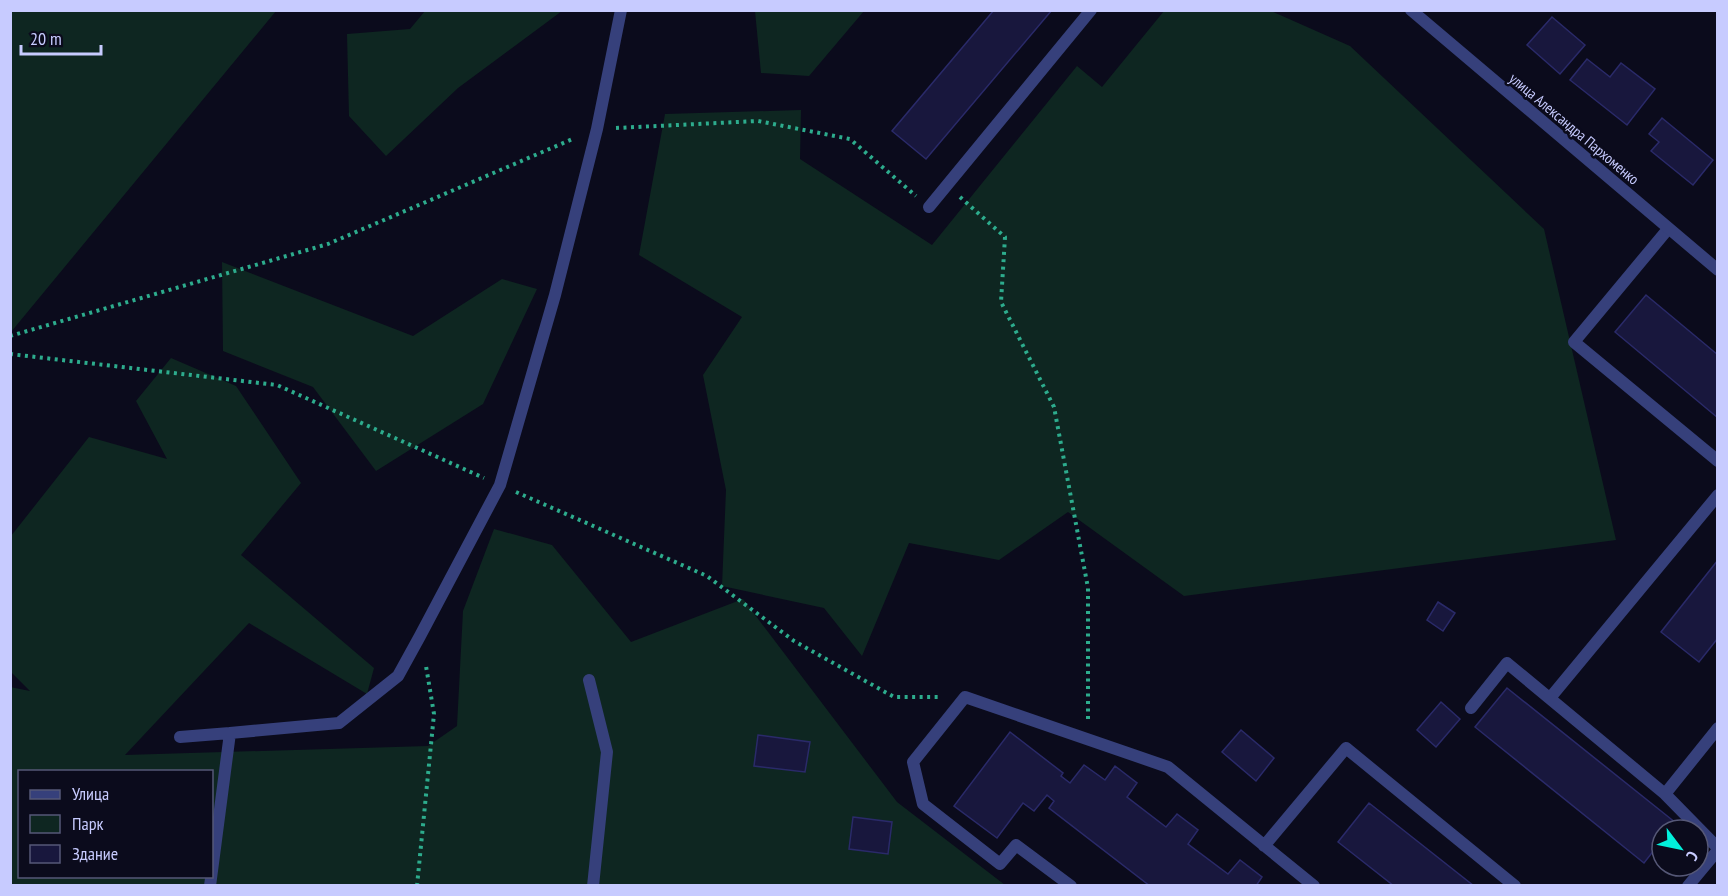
<svg xmlns="http://www.w3.org/2000/svg" width="1728" height="896" viewBox="0 0 1728 896" font-family="'PT Sans Narrow',sans-serif">
<style>
.green{fill:#0e2621;fill-rule:evenodd}
.building{fill:#18173d;stroke:#2a2a69;stroke-width:1.5}
.lines{fill:none;stroke-linecap:round;stroke-linejoin:round}
.path{stroke:#2dac8d;stroke-width:4;stroke-dasharray:3 4.5;stroke-linecap:butt}
.lane{stroke:#36407b;stroke-width:12}
.street{stroke:#36407b;stroke-width:12}
.labels{text-anchor:middle;stroke-width:5;stroke-linejoin:round;paint-order:stroke}
.street-label{font-size:15px;fill:#c7cbff;stroke:#0b0b1c}
</style>
<rect width="100%" height="100%" fill="#0b0b1c"/>
<path class="green" d="M11 10 276 11 11 332 10 11Z
M425 11H562L458 88 386 156 349 116 347 34 410 29Z
M755 11V10L864 11 809 76 761 73Z
M1164 11H1271L1350 46 1544 229 1616 540 1184 596 1068 512 999 560 909 543 862 656 824 608 722 586 726 490 703 375 742 317 639 255 665 114 801 110 800 159 932 245 1077 66 1102 87Z
M222 262 413 336 502 279 537 289 483 404 376 471 313 387 223 351Z
M171 358 236 386 301 483 241 555 374 668 367 694 249 623 125 755 428 746 457 726 463 611 494 529 552 545 631 642 743 599 897 802 1005 885H11L10 687 30 691 11 672V536L89 437 167 459 136 401ZM20 772H212V876H20Z"/>
<path class="building" d="M994 10H1052L926 159 892 131Z
M1552 17 1585 45 1560 74 1527 45Z
M1587 59 1610 77 1621 63 1655 89 1627 125 1570 80Z
M1662 118 1713 160 1693 185 1651 151 1659 142 1649 134Z
M1646 295 1718 355V418L1615 332Z
M1718 560V638L1699 662 1661 632Z
M1438 602 1455 613 1443 631 1427 620Z
M1507 688 1676 823 1670 830H1662V840L1644 863 1475 727Z
M1441 702 1460 719 1436 747 1417 730Z
M1241 730 1274 758 1256 781 1222 752Z
M1010 732 1063 773 1061 776 1070 783 1084 765 1105 780 1115 766 1137 783 1127 797 1166 827 1177 814 1198 830 1188 844 1228 874 1240 860 1262 877 1256 886H1150L1049 808 1054 801 1047 795 1034 811 1023 803 997 838 954 806Z
M758 735 810 742 805 772 754 766Z
M1369 803 1474 886H1394L1338 842Z
M853 817 892 822 888 854 849 849Z"/>
<g class="lines">
<path class="path" d="M616 128 758 121 850 139 916 196
M960 197 1005 237 1001 302 1054 407 1088 588V720
M10 336 328 244 575 138
M10 354 277 385 484 478
M516 492 707 576 794 641 894 697H941
M417 886 434 714 426 666"/>
<path class="lane" d="M929 207 1091 10
M1668 229 1574 342 1718 461
M589 680 607 752 593 886
M1550 698 1718 495
M1471 708 1507 663 1665 794 1718 848
M180 737 230 733
M1665 794 1718 728
M1264 846 1346 748 1515 886
M210 886 230 733 339 723 398 676 420 636 500 485 555 295 597 129 621 10
M1071 886 1016 845 1000 864 923 804 913 762 965 697 1168 767 1314 886
M1688 886 1718 850"/>
<path class="street" d="M1411 10 1718 270"/>
</g>
<g class="labels">
<g class="street-label">
<text transform="translate(1574 129) rotate(40)" y="5">улица Александра Пархоменко</text>
</g>
</g>
<rect width="1728" height="896" fill="none" stroke="#c7cbff" stroke-width="24"/>
<rect x="18" y="770" width="195" height="108" fill="#0b0b1c" stroke="#565877" stroke-width="1.5"/>
<rect x="30" y="790" width="30" height="9" fill="#36407b" stroke="#565877" stroke-width="1.5"/>
<text x="72" y="800" font-size="18" fill="#c7cbff">Улица</text>
<rect x="30" y="815" width="30" height="18" fill="#0e2621" stroke="#565877" stroke-width="1.5"/>
<text x="72" y="830" font-size="18" fill="#c7cbff">Парк</text>
<rect x="30" y="845" width="30" height="18" fill="#18173d" stroke="#565877" stroke-width="1.5"/>
<text x="72" y="860" font-size="18" fill="#c7cbff">Здание</text>
<g transform="translate(1680 848) rotate(122)"><circle r="28" fill="#0b0b1c" stroke="#565877" stroke-width="1.5"/>
<path d="M0-4.5L10 22L0 15L-10 22Z" fill="#02f0db"/>
<text y="-9" font-size="16" font-weight="bold" text-anchor="middle" fill="#c7cbff">С</text>
</g>
<path d="M21 45v9h80v-9" fill="none" stroke="#c7cbff" stroke-width="3"/>
<text x="30" y="45" font-size="18" fill="#c7cbff" stroke="#0b0b1c" stroke-width="4.5" paint-order="stroke">20 m</text>
</svg>
